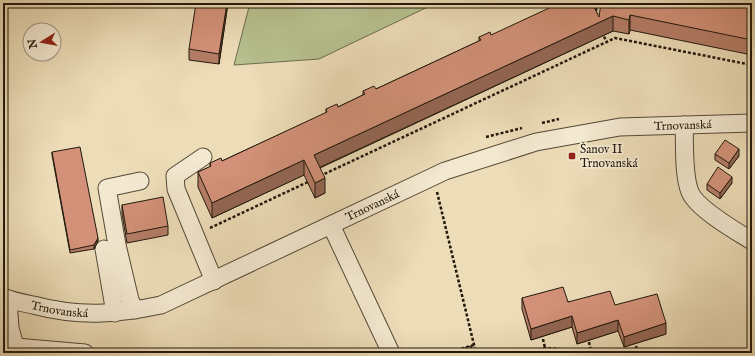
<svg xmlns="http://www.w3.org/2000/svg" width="755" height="356" viewBox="0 0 755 356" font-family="'IM FELL English',serif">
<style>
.green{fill:#b7c08f;stroke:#6c6c4e}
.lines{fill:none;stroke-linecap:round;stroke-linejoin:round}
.minor-casing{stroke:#544937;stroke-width:19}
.path{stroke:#21180c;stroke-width:2.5;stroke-dasharray:3 2;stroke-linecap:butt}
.minor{stroke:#f3e8d0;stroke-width:17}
.wall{fill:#b57d67;stroke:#21180c}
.shaded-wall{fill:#936654;stroke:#21180c}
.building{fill:#d29178;stroke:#21180c}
.poi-dot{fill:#8f2418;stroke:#f3e8d0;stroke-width:1.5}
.labels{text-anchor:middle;stroke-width:3.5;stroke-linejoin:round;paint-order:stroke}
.street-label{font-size:12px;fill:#21180c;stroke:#f3e8d0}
.poi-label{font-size:12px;fill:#21180c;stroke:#f3e8d0;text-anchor:start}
</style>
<rect width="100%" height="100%" fill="#ecdcb7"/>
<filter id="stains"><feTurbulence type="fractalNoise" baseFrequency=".005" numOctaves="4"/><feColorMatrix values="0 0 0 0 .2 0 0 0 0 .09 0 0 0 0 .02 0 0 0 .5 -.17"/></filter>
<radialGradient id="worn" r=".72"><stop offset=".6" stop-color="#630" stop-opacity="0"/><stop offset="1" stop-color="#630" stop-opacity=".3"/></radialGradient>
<path class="green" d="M250 3H436L319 59 234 65Z"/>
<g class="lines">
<defs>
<g id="minor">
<path d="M684 125C685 144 683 175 690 192 697 209 736 231 752 241"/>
<path d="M203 157 175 176 176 189 214 281"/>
<path d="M331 225 391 353"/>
<path d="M104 249 115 313"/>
<path id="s1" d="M3 297C12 301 23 303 33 305 79 317 114 315 161 305L445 171 536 142 620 127 752 123"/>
<path d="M8 299 10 328 17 353"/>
<path d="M135 310 130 300 117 245 107 188 140 181"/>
<path d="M16 347 85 353"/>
</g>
</defs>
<use href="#minor" class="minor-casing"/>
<path class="path" d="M595 3 597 14
M602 32 606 41
M542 123 559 119
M486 137 522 128
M320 176 615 38 752 65
M437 192 476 353
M210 228 310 181
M543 339 545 348
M589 342 591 351
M636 346 638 353
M447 353 474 345
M529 353 545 348 618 353
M743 353 752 348"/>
<use href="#minor" class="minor"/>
</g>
<path class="wall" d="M228 3 219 64 189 60V49Z
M752 4V55L630 30 629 34 613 31 320 168 325 193 315 198 304 175 212 218 198 187V172L210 167V163L222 161 326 113V109L338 107 363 95V91L376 89 479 41V37L599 17 748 6Z
M52 152 98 241 94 249 70 253 52 155Z
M715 154 739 156 729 169 715 160Z
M732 183 720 199 707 190V184Z
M122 205 168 226V235L127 243 122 214Z
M522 298 615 305 666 334 624 347 618 331 577 344 572 327 531 340 522 309Z"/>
<path class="shaded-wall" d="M227 3H228L219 64V54Z
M630 15V30L629 34V20Z
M613 16V31L314 170V155Z
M739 149V156L729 169V163Z
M304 160V175L212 218V203Z
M732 177V183L720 199V193Z
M325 178V193L315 198V183Z
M98 238V241L94 249V245Z
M572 316V327L531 340V329Z
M618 320V331L577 344V333Z
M666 323V334L624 347V337Z"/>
<path class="building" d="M196 3H227L219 54 189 49Z
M560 3H592L599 17 601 3H732L748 6V3L752 4V40L630 15 629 20 613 16 314 155 325 178 315 183 304 160 212 203 198 172 211 166 210 163 221 158 222 161 327 112 326 109 337 104 338 107 365 94 363 91 374 86 376 89 481 40 479 37 490 32 491 35Z
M725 140 739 149 729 163 715 154Z
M80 147 98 238 94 245 70 250 52 152Z
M718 167 732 177 720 193 707 184Z
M163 197 168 226 127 234 122 205Z
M563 287 568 302 610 291 615 305 657 294 666 323 624 337 618 320 577 333 572 316 531 329 522 298Z
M471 346 473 353H449Z"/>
<rect class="poi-dot" x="568" y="152" width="8" height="8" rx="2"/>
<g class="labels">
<g class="street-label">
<text dy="4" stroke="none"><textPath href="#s1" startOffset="718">Trnovanská</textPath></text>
<text dy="4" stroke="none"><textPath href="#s1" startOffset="394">Trnovanská</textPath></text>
<text dy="4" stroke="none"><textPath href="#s1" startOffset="58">Trnovanská</textPath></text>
</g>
<g class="poi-label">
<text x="580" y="153">Šanov II<tspan x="580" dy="14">Trnovanská</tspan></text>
</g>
</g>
<rect width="755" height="356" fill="none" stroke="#ecdcb7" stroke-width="16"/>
<rect x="4" y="4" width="747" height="348" fill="none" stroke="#21180c" stroke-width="2"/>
<rect x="8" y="8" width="739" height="340" fill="none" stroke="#21180c"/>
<g transform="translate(42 42) rotate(259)"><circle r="19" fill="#f3e8d0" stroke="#9f9582"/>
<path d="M0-3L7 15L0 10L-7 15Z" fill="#8f2418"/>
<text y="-6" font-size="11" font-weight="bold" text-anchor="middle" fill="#21180c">N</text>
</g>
<rect width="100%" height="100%" filter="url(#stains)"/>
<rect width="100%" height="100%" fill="url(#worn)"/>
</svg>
